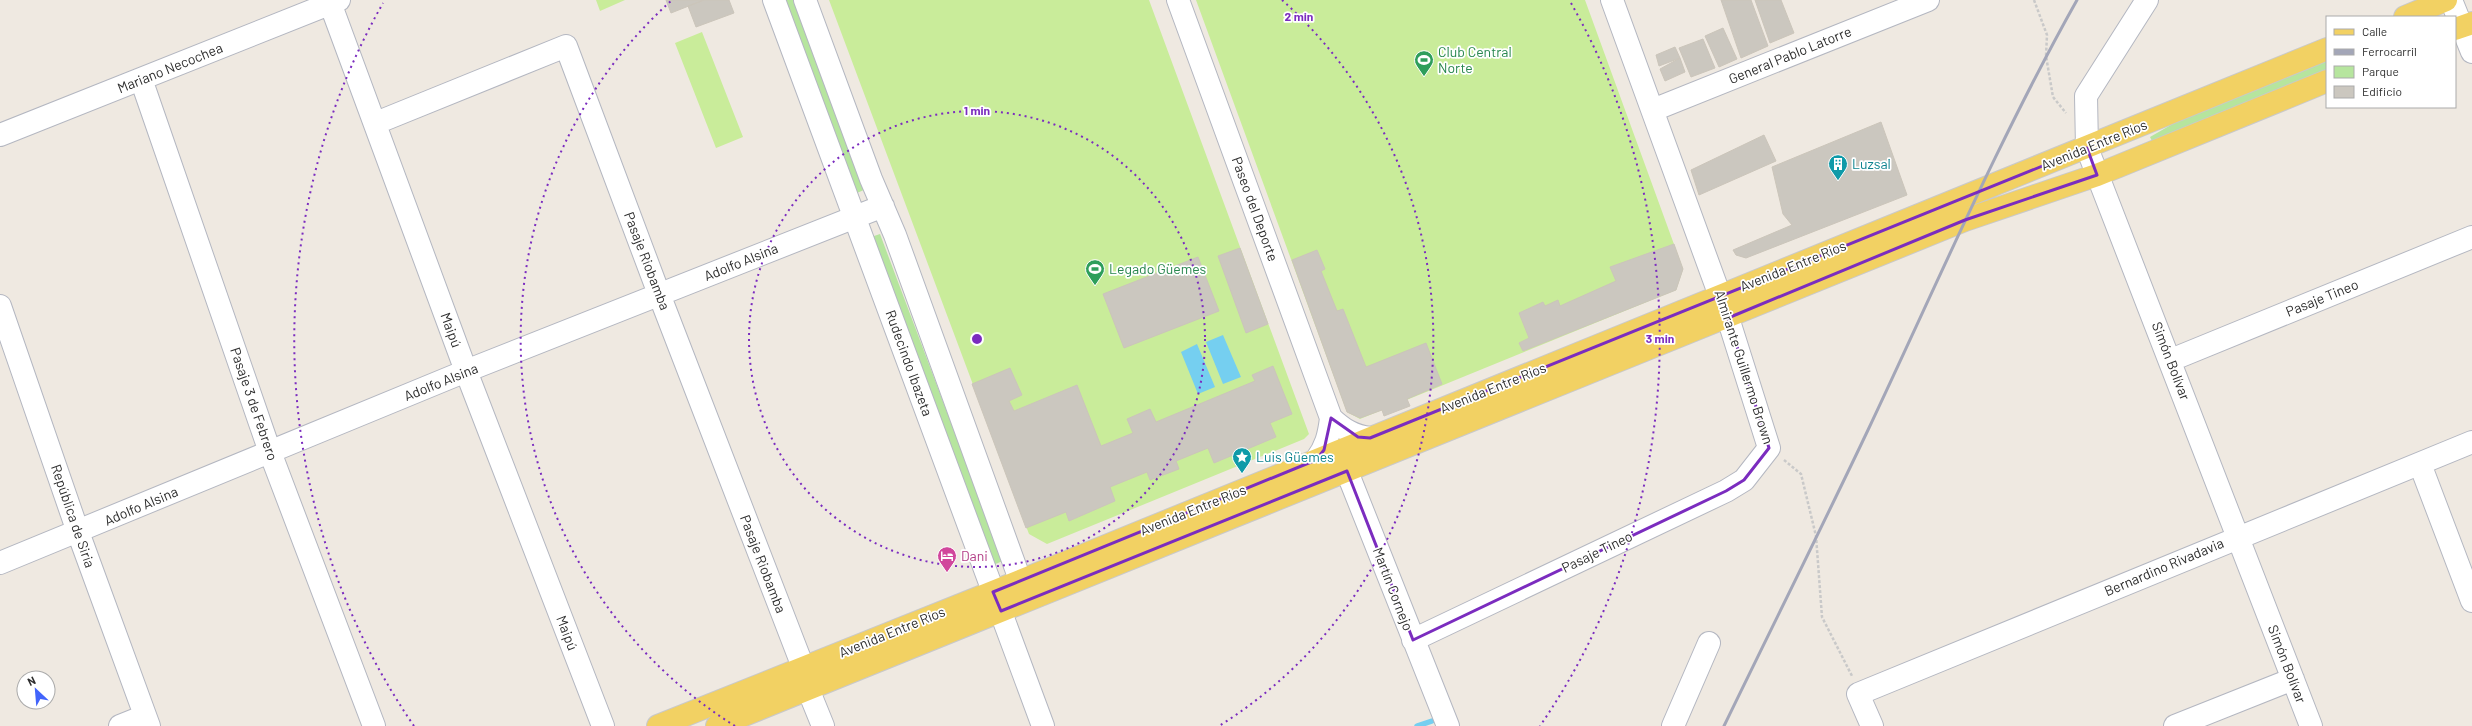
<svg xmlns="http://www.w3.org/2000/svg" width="2472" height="726" viewBox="0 0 2472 726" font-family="Barlow,sans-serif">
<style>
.green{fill:#b6e59e}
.pitch{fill:#c9ec9a}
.water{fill:#75cff0}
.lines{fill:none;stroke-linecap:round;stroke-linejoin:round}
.stream{stroke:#75cff0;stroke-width:5.5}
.building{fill:#cbc7bf;stroke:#cbc5ba}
.minor-casing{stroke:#b4b7c1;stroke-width:24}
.major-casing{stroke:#c9c9c9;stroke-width:24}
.path{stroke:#c9c9c9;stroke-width:2.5;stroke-dasharray:3 2;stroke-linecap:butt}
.minor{stroke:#fff;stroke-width:22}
.major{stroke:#f2d163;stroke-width:22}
.rail{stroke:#a3a6b8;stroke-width:3}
.marked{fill:none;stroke:#7b2cbf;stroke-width:3;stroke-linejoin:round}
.ring{fill:none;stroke:#7b2cbf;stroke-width:2;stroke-dasharray:2 4}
.labels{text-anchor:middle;stroke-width:3.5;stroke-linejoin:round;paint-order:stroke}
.leisure-label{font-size:14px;fill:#27864d;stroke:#fff;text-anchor:start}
.street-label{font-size:14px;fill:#2e2e2e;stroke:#fff}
.culture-label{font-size:14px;fill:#0d838f;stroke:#fff;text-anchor:start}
.hotel-label{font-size:14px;fill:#b23c85;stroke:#fff;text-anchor:start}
.centre{fill:#7b2cbf;stroke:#fff;stroke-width:2}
.ring-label{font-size:12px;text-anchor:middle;font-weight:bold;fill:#7b2cbf;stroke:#fff;stroke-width:3.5;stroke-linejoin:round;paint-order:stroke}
</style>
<rect width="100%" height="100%" fill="#efe9e1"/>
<path class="green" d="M785 0H796L866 189 857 193Z
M2327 60V77L2153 143 2150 137 2176 122Z
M880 234 1003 561 993 565 871 237Z"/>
<path class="pitch" d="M596 0H625L600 11Z
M829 0H1149L1309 434 1304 439 1047 544 1029 534Z
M1196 0H1585L1683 269 1676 290 1360 419 1347 412Z
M702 32 743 137 716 148 675 43Z"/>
<path class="water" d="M1223 335 1241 377 1223 384 1206 342Z
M1197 344 1215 387 1198 394 1181 352Z"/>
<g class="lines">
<path class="stream" d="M1417 726 1432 721"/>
</g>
<path class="building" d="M666 0H704L671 13Z
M704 0H729L734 13 696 27 688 6Z
M1721 0H1751L1768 46 1741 58Z
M1755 0H1781L1794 33 1770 43Z
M1723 28 1737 59 1719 67 1705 36Z
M1703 39 1715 68 1691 77 1679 48Z
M1675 47 1680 58 1659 66 1656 55Z
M1680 58 1685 72 1665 81 1660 69Z
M1881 122 1907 195 1746 258 1736 255 1733 250 1792 225 1783 214 1772 167Z
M1764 135 1776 161 1699 195 1691 170Z
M1674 244 1683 269 1676 290 1523 351 1519 343 1529 338 1519 313 1543 302 1545 306 1558 300 1560 306 1616 281 1610 267Z
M1240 248 1268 324 1246 333 1218 256Z
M1317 250 1325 269 1321 271 1337 311 1343 309 1366 367 1426 343 1442 384 1407 399 1410 406 1384 416 1382 410 1360 418 1347 412 1292 260Z
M1198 257 1219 311 1124 348 1103 294Z
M1273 366 1292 414 1270 423 1276 437 1214 463 1208 448 1176 461 1179 469 1150 480 1147 472 1110 487 1115 501 1069 521 1066 512 1026 528 972 384 1010 368 1022 395 1009 401 1014 411 1077 385 1101 446 1133 433 1127 419 1150 409 1156 422 1255 381 1252 375Z"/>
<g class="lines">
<defs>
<path id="minor" d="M329 0 466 371 603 726
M774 0 1043 726
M805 0 871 179 895 235 1027 599
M1178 0 1331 418
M2147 0 2086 96 2087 148 2311 726
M2451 0 2472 52
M141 79 270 452 374 726
M1653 110 1928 0
M376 123 566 46 659 294 803 667
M0 135 339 0
M0 306 78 532 149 726
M2171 360 2472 237
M1340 454 1448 726
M1316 460C1326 447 1329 435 1331 418 1343 429 1353 436 1370 438
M2420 464 2472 601
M0 563 466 371 883 206
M1413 640 1726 491 1744 480 1769 448 1728 318 1612 0
M808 689 823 726
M120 726 145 716
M1673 726 1709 643
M1872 726 1858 694 2472 442
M2175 726 2293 679"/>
<path id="major" d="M2405 17 2446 0
M2455 29 2472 23
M658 726 993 592 2327 49
M717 726 1965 220 2097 175 2327 81"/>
</defs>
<use href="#minor" class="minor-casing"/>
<use href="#major" class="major-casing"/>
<path class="path" d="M2034 0 2047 35 2046 56 2053 97 2066 113
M1784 460 1801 474 1816 536 1822 617 1852 676"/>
<use href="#minor" class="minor"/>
<use href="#major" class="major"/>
<path class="rail" d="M1724 726C1772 627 1821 529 1868 430 1936 286 1999 139 2077 0"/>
</g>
<path class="marked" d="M2087 148 2097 175 1965 220 1728 318 1769 448 1744 480 1726 491 1413 640 1347 471 1001 611 993 592 1316 460 1324 450 1331 418 1358 437 1370 438Z"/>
<g class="ring">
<circle cx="977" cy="339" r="228"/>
<path d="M735 726A456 456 0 0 1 672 0M1282 0A456 456 0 0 1 1219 726"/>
<path d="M414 726A683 683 0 0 1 383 3M1571 3A683 683 0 0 1 1540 726"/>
</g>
<defs>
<symbol id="stadium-pin" viewBox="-11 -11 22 30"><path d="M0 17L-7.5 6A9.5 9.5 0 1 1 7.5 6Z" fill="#2e9e5b" stroke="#fff"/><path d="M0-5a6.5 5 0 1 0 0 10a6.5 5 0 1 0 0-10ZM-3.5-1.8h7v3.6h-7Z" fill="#fff"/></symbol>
<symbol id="building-pin" viewBox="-11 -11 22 30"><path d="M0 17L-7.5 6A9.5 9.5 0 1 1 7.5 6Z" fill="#0f9aa8" stroke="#fff"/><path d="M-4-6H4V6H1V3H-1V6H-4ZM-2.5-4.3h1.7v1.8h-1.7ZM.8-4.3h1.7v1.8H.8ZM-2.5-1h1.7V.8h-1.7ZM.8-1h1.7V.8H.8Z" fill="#fff"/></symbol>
<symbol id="sight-pin" viewBox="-11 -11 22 30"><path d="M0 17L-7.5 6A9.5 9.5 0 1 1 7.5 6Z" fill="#0f9aa8" stroke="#fff"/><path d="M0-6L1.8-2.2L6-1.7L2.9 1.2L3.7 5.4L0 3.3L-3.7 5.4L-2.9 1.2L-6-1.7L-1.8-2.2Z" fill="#fff"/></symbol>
<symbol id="hotel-pin" viewBox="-11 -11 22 30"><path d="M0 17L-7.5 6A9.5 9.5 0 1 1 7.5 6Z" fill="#d1479c" stroke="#fff"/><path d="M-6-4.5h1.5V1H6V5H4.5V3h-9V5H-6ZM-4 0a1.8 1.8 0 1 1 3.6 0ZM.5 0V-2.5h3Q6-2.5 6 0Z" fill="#fff"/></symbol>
</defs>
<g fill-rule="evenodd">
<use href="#stadium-pin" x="1413" y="49" width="22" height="30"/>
<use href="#building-pin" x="1827" y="153" width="22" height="30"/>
<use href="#stadium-pin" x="1084" y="258" width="22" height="30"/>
<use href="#sight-pin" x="1231" y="446" width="22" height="30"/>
<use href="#hotel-pin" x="936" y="545" width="22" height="30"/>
</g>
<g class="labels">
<g class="leisure-label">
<text x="1438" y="57">Club Central<tspan x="1438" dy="16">Norte</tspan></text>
<text x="1109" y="274">Legado Güemes</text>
</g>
<g class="street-label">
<text transform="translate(1790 55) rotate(-22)" y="5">General Pablo Latorre</text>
<text transform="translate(170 68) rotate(-22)" y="5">Mariano Necochea</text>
<text transform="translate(2094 145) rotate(-22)" y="5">Avenida Entre Ríos</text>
<text transform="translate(1255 209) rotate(70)" y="5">Paseo del Deporte</text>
<text transform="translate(647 261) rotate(69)" y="5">Pasaje Riobamba</text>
<text transform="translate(741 262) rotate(-22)" y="5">Adolfo Alsina</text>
<text transform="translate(1793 266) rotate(-22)" y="5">Avenida Entre Ríos</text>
<text transform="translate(2322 298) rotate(-22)" y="5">Pasaje Tineo</text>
<text transform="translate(451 330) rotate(70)" y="5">Maipú</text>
<text transform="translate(2171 361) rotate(69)" y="5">Simón Bolívar</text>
<text transform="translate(909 363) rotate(70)" y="5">Rudecindo Ibazeta</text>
<text transform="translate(1744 367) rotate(72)" y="5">Almirante Guillermo Brown</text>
<text transform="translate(441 382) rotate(-22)" y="5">Adolfo Alsina</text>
<text transform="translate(1493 388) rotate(-22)" y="5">Avenida Entre Ríos</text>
<text transform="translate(254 404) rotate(71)" y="5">Pasaje 3 de Febrero</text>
<text transform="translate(141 506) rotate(-23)" y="5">Adolfo Alsina</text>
<text transform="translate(1193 510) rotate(-22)" y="5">Avenida Entre Ríos</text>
<text transform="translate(73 516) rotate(71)" y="5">República de Siria</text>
<text transform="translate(1597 552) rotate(-26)" y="5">Pasaje Tineo</text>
<text transform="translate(763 564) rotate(69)" y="5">Pasaje Riobamba</text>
<text transform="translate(2164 567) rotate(-23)" y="5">Bernardino Rivadavia</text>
<text transform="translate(1393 589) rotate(69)" y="5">Martín Cornejo</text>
<text transform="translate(892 632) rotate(-22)" y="5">Avenida Entre Ríos</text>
<text transform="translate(567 633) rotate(69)" y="5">Maipú</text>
<text transform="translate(2287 664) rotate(69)" y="5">Simón Bolívar</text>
</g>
<g class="culture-label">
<text x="1852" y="169">Luzsal</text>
<text x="1256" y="462">Luis Güemes</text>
</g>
<g class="hotel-label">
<text x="961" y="561">Dani</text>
</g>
</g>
<circle cx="977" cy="339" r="6" class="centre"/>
<g class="ring-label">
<text x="1299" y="21">2 min</text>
<text x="977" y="115">1 min</text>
<text x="1660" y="343">3 min</text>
</g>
<rect x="2326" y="16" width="130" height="92" fill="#ffffff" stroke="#ababab"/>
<rect x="2334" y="29" width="20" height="6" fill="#f2d163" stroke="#ababab"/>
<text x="2362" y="36" font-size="12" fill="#2e2e2e">Calle</text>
<rect x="2334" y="49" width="20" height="6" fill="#a3a6b8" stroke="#ababab"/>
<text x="2362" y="56" font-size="12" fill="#2e2e2e">Ferrocarril</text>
<rect x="2334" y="66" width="20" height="12" fill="#b6e59e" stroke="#ababab"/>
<text x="2362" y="76" font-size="12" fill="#2e2e2e">Parque</text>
<rect x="2334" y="86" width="20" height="12" fill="#cbc7bf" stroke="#ababab"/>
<text x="2362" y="96" font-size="12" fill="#2e2e2e">Edificio</text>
<g transform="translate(36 690) rotate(334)"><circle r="19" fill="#ffffff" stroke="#ababab"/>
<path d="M0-3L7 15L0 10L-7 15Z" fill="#4264fb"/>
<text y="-6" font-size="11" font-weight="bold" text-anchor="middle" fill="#2e2e2e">N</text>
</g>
</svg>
